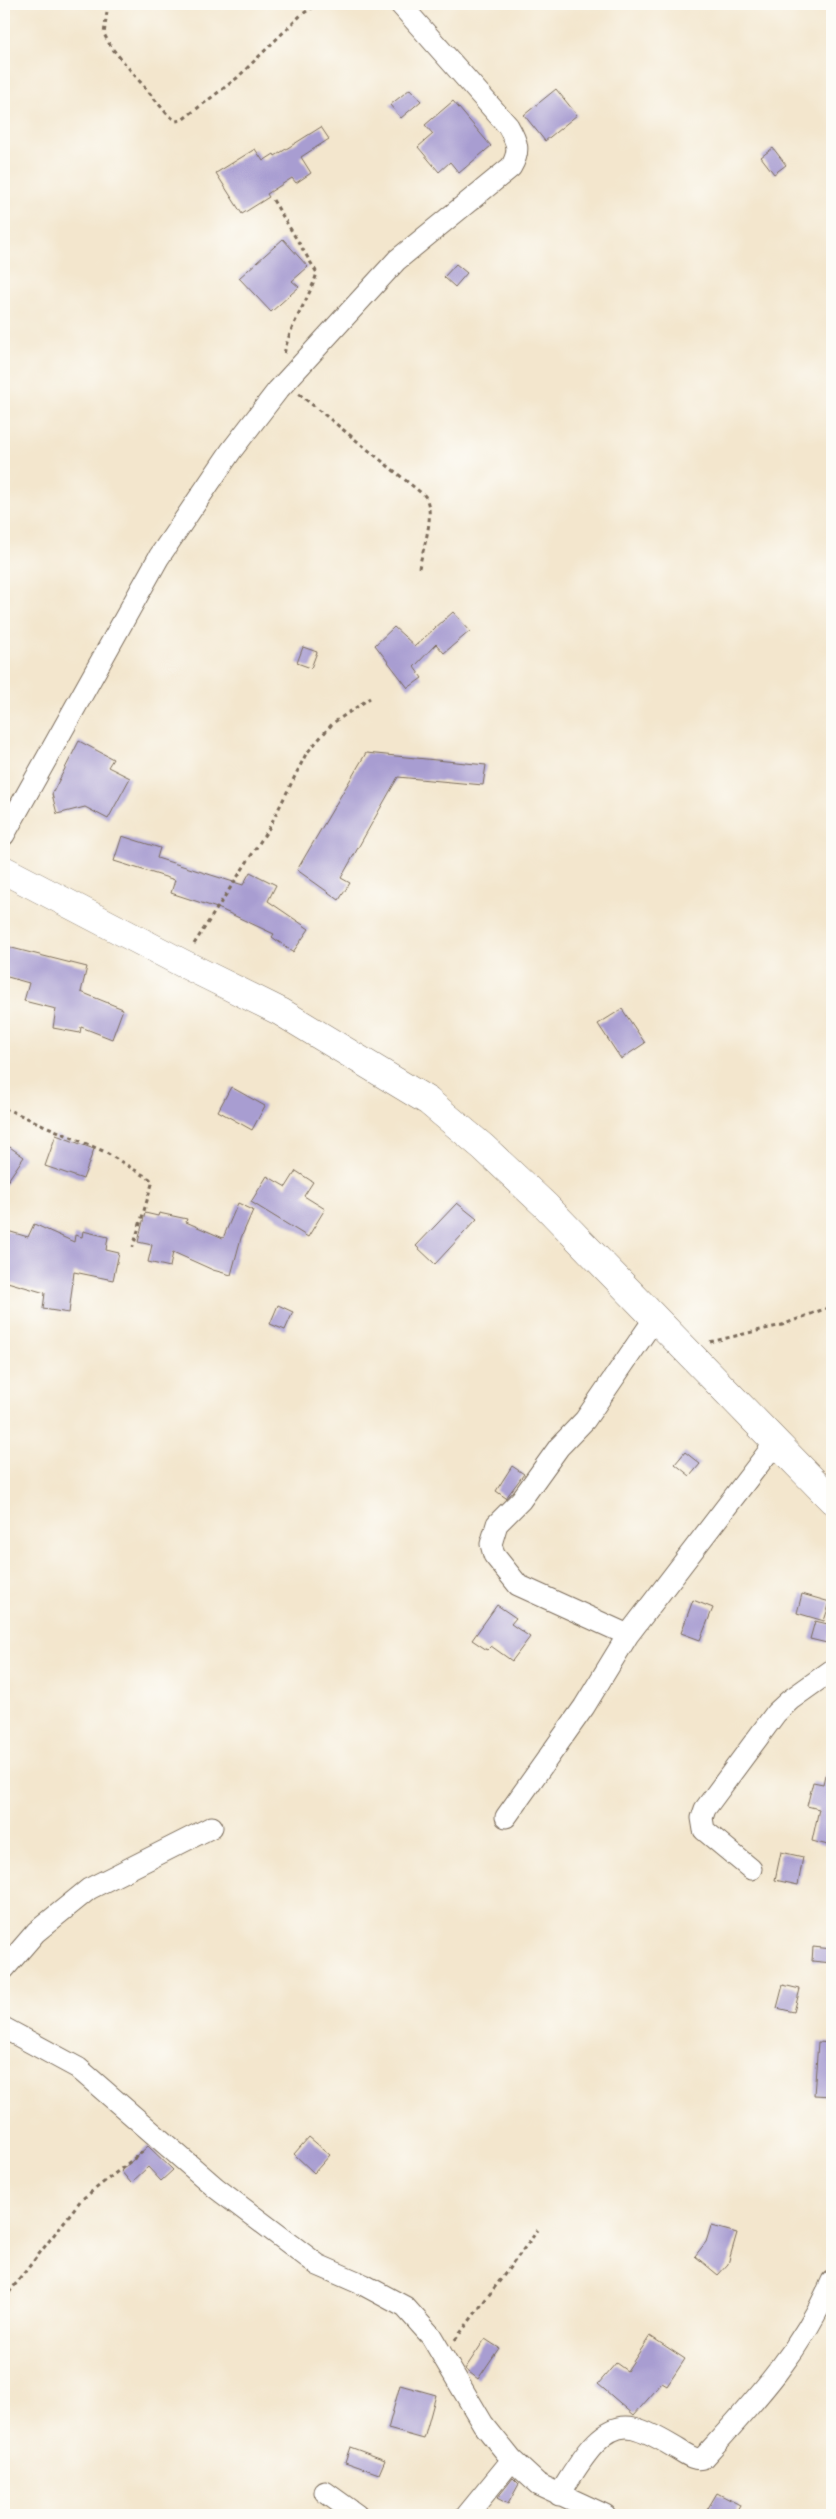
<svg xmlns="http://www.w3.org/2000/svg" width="836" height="2519" viewBox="0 0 836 2519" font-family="'Indie Flower',sans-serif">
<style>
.building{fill:#a89dd1}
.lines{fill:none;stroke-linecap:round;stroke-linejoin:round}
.street-casing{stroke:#7b6c5b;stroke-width:23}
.secondary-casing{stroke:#7b6c5b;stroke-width:29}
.path{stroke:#7b6c5b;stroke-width:3;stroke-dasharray:4 4;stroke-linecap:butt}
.street{stroke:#fff;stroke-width:21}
.secondary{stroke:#fff;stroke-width:28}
</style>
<rect width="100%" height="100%" fill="#fdfcf7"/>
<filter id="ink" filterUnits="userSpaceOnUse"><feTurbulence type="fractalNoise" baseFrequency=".02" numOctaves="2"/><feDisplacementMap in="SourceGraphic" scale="10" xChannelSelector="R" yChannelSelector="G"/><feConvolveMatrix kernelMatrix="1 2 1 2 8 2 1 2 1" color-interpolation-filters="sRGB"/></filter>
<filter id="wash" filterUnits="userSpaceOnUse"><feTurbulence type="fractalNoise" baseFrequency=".0096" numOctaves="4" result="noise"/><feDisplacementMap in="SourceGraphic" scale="20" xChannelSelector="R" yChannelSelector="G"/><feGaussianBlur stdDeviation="1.12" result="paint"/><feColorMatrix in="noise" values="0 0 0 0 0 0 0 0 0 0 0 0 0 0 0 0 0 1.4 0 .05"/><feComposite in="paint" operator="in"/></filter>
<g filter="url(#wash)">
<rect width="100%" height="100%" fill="#f3e6cd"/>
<g id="blocks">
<path class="building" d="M410 89 421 101 401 118 390 105Z
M556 89 577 115 545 141 524 115Z
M453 101 491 146 459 173 450 162 439 172 418 147 433 134 425 125Z
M321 127 329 139 301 157 311 173 296 183 292 178 267 194 269 197 242 214 216 173 255 149 263 161 274 154 275 156Z
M773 148 786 165 774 174 761 157Z
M283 239 308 267 292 281 299 287 271 312 239 278Z
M456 264 467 273 455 287 444 277Z
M453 612 470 631 444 653 436 644 414 667 422 678 408 688 375 645 394 627 415 646Z
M303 647 317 652 311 668 297 663Z
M79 741 113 759 108 767 130 778 108 819 85 807 57 814 52 794Z
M366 753 486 765 483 785 398 777 341 878 350 883 339 900 297 870Z
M122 836 160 848 157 858 243 885 250 872 276 885 268 901 309 929 293 952 272 937 274 934 220 909 171 893 175 880 114 861Z
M4 946 87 967 81 992 123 1009 112 1039 81 1027 80 1033 53 1028 56 1009 24 1001 29 983 4 976Z
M622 1009 645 1043 621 1059 598 1024Z
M231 1087 265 1106 252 1130 218 1111Z
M56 1135 94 1149 83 1179 45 1166Z
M4 1143 24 1157 4 1186Z
M296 1171 313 1182 304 1196 325 1209 308 1237 251 1202 267 1176 286 1187Z
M238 1203 253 1210 241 1238 231 1275 213 1270 173 1252 170 1267 148 1262 152 1245 138 1242 145 1213 158 1216 159 1213 187 1219 186 1222 223 1238Z
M457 1203 477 1219 435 1264 416 1246Z
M34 1224 74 1242 75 1235 82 1237 83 1231 108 1237 106 1250 119 1253 113 1280 74 1272 69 1313 43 1309 45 1293 4 1281V1230L28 1237Z
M278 1305 293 1312 285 1330 270 1324Z
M685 1452 700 1464 690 1476 675 1464Z
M512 1466 524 1474 506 1498 496 1491Z
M802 1594 830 1602 824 1621 797 1613Z
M693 1600 713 1608 700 1640 681 1633Z
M497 1605 516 1618 511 1624 530 1637 512 1661 491 1646 487 1650 472 1640Z
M815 1621 832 1625 827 1643 810 1639Z
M825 1775H832V1846L812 1841 819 1809 807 1806 813 1782 823 1784Z
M781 1852 803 1857 798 1885 775 1880Z
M813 1947 832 1949V1963L812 1961Z
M783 1985 800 1989 794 2012 777 2008Z
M818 2042 832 2043V2096L814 2095Z
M309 2137 330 2155 314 2173 294 2154Z
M148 2146 173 2170 161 2181 148 2167 131 2183 121 2171Z
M711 2226 737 2233 728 2264 718 2275 695 2256 706 2242Z
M650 2336 685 2359 667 2386 662 2383 634 2415 598 2384 616 2363 627 2371Z
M485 2339 499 2348 478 2379 465 2369Z
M400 2385 436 2395 424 2439 388 2429Z
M350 2447 385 2460 379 2474 345 2462Z
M513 2478 519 2484 508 2504 497 2498Z
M717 2493 740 2505 734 2515H704Z"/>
</g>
</g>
<g filter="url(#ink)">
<use href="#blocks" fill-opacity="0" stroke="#7b6c5b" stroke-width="1"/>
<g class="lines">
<defs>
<path id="street" d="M4 835 159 557 231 451 278 390 397 260 511 167C521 150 517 142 508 126L400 4
M628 1635 518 1585 494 1555 491 1544 497 1524 521 1500 559 1447 585 1420 655 1318
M506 1817 584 1707 628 1635 776 1442
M751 1869 704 1830 702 1818 705 1809 776 1713 790 1700 832 1670
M4 1969 36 1932 89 1889 212 1827
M4 2028 78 2068 216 2188 318 2265 364 2285 405 2307 431 2336 483 2424 512 2460 538 2484 605 2515
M325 2492 357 2515
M559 2495C575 2472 600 2419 634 2428 650 2432 665 2442 679 2450 686 2454 695 2461 703 2458 754 2402 801 2352 832 2281
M467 2515 512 2460"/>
<path id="secondary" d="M4 870 182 963 281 1012 428 1101 483 1147 546 1206 832 1500"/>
</defs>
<use href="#street" class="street-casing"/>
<use href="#secondary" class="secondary-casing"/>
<path class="path" d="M108 4 104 34 111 47 167 114 176 121 182 120 237 78 301 15 318 4
M273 200 317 273C308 302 289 325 284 355
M299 394 425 496C436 516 423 547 419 568
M194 944 269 828 306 754 333 723 370 698
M4 1108 103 1151 150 1179 152 1184 133 1247
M710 1342 782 1325 832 1306
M4 2299 81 2200 145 2150
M455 2340 538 2230"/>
<use href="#street" class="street"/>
<use href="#secondary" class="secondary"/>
</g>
</g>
<rect width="836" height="2519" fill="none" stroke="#fdfcf7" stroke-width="20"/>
</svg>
